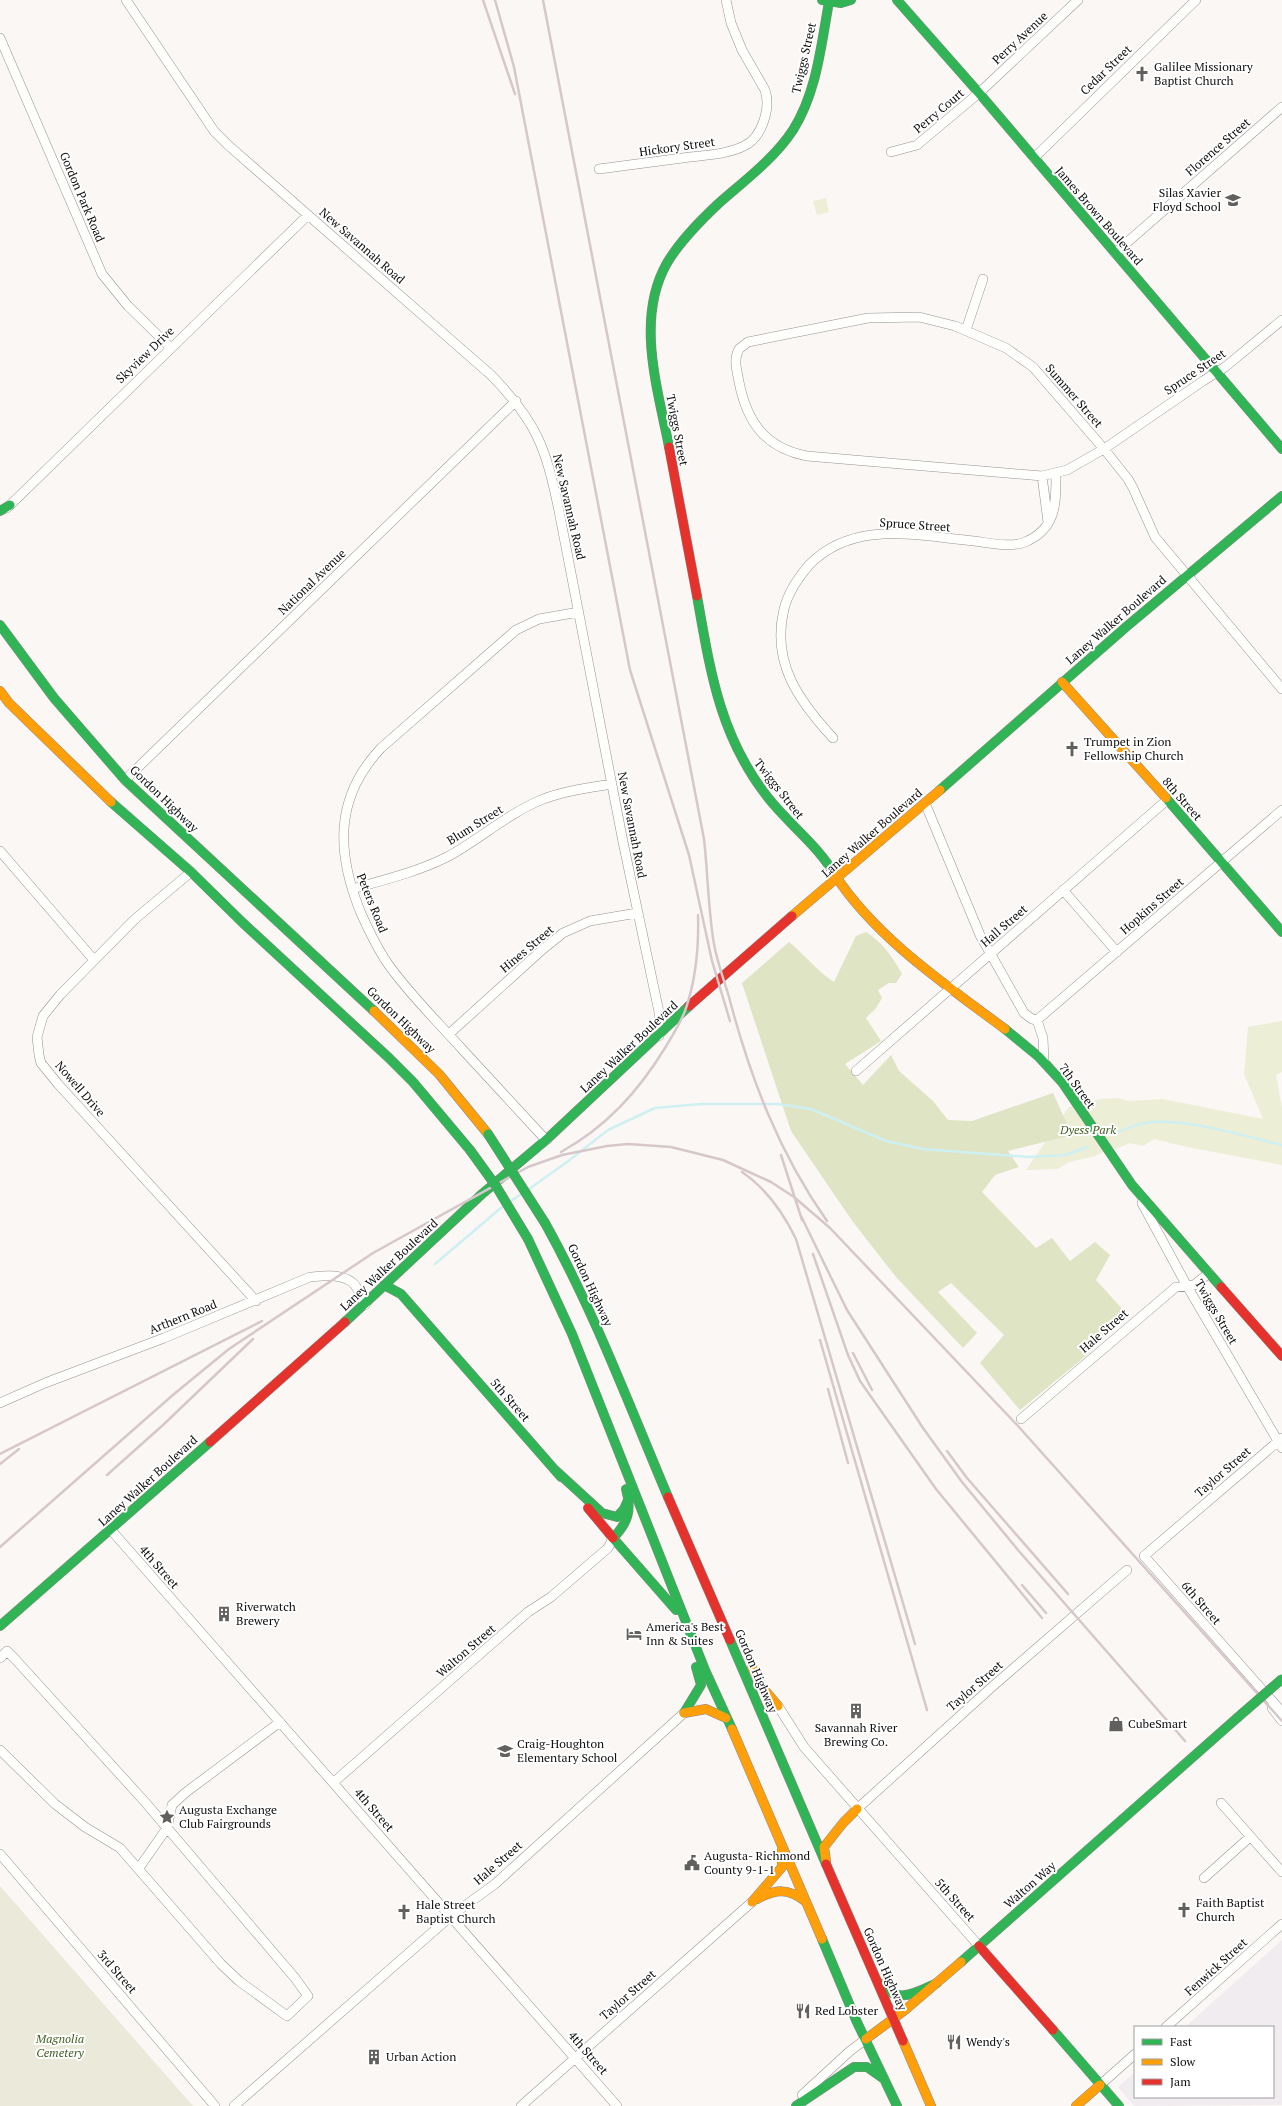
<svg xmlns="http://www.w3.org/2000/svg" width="1282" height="2106" viewBox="0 0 1282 2106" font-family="'PT Serif',serif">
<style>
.industrial{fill:#f1ecf0}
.green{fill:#eceed6}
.forest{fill:#dfe4c4}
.cemetery{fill:#ebe9d9}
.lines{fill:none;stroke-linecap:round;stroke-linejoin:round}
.stream{stroke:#cef0f2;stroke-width:2.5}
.street-casing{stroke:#959392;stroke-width:10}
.fast-casing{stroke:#8b8a88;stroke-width:10}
.slow-casing{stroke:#8b8a88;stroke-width:10}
.jam-casing{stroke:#8b8a88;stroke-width:10}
.street{stroke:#fefefd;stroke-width:9}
.fast{stroke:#30b455;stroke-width:9}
.slow{stroke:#ff9f0a;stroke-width:9}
.jam{stroke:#e5322d;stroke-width:9}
.rail{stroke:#d6c7cb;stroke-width:2.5}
.fast-bridge-casing{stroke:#82807f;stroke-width:10;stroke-linecap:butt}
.fast-bridge{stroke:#30b455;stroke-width:9}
.labels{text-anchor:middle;stroke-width:4;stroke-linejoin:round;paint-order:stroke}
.street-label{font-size:12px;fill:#0e0e0e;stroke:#fff}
.poi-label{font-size:12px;fill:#0e0e0e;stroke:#fff;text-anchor:start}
.park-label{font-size:12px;font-style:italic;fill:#436124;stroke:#fff}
</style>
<rect width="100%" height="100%" fill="#fbf7f4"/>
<path class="industrial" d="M1282 1940V2105L1134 2106 1118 2087 1135 2072V2097H1273V2027H1185Z"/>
<path class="green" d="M826 198 829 212 817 215 813 201Z
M1282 1021V1072L1276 1075 1282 1108V1165L1187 1147 1154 1139 1143 1146 1130 1143 1115 1149 1113 1147 1095 1156 1069 1162 1058 1169 1026 1170 1069 1107 1100 1099 1118 1098 1129 1101 1163 1099 1263 1119 1244 1074 1248 1027Z"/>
<path class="forest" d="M866 932C882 942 893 957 902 974L896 983H889L878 990 882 998 876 1008 866 1018 881 1041 845 1064 863 1085 891 1055 899 1071 933 1101 948 1120 972 1121 1053 1093 1072 1135 1008 1151 1019 1167 995 1175 982 1192 1036 1248 1052 1238 1070 1261 1095 1242 1110 1255 1096 1280 1125 1312 1088 1354 1020 1410 980 1363 1004 1335 951 1283 938 1292 977 1333 963 1348 896 1277 853 1222 791 1131 742 983 789 942C805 955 817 971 834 982L856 936Z"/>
<path class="cemetery" d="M0 1886 193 2106H0Z"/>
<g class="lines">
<path class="stream" d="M1114 1133C1125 1130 1136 1124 1146 1123 1182 1117 1245 1136 1282 1145
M529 1189 567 1162 608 1130 655 1108 701 1104H778L811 1109 886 1141 923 1149 1029 1157 1065 1155 1088 1147
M511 1201 520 1195
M435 1264 502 1207"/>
<defs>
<path id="street" d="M126 0 214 131 228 145 491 375C537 422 546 448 559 511L623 842 659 1012V1036
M0 38 102 274 128 306 170 347
M891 152 917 145 979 93 1078 0
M1034 158 1196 0
M599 169C630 165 660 161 690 157 708 155 728 154 744 146 762 138 771 108 765 90L742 50 731 23 726 0
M1115 253 1282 107
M1282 320 1225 367 1203 381 1104 449 1067 470 1042 476 807 456C765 448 747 422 739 382 737 370 733 360 739 349L748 342 868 318 919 317 955 326 1006 348 1033 367 1104 449 1128 479 1133 488 1155 537 1282 689
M966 330 983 279
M1042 476 1048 522
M7 508 308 215
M833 738C799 701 771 663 784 609 788 593 798 578 809 565 854 519 917 536 974 541 990 543 1011 548 1025 542 1057 529 1056 502 1056 474
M125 780 516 401
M925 803 980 935 1024 1013 1032 1019 1037 1020
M0 851 94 960
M191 872 135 919 60 995 43 1016 37 1037 39 1055 41 1063 58 1084 256 1301
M352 889C384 880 417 872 447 857 479 840 507 814 541 800 563 791 588 788 612 784
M1063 890 1117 952
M1037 1020 1282 810
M1037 1020 1043 1038 1044 1062
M449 1034 543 949 563 933 590 921 637 913
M856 1071 1167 800
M546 1140C518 1110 490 1079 462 1049 437 1021 410 995 388 964 377 948 368 929 360 911 336 851 335 797 381 748L516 630 539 619 579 612
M1142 1203 1187 1286 1282 1448
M0 1403 45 1383 164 1338 310 1277C323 1276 341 1273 353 1283 358 1287 361 1298 365 1305
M1021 1419 1176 1287 1194 1285 1209 1273
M1282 1438 1144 1556 1282 1712
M111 1530 617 2106
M0 1658 7 1651 15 1659 145 1802 295 1978 308 1996 287 2016 239 1981 221 1964 120 1848 85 1827 55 1804 0 1750
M778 1706 804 1747 979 1946
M1272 1708 1282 1721
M334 1782 504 1633 528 1612 551 1597 608 1548 613 1538
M1221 1803 1282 1872
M857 1809 993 1686 1127 1570
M0 1854 215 2106
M139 1868 167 1828 172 1805 185 1793 280 1722
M1204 1878 1250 1837
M1166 2027 1282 1924
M1100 2085 1135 2054
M802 2095 850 2051 866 2039
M234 2106 451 1916 495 1884 684 1713
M521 2106 752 1902"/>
<path id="fast" d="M822 0 841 3 851 0
M897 0 979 93 1282 449
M669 447C658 389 635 319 667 263 680 241 699 222 718 204 744 181 774 159 793 130 817 92 821 45 829 2
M0 511 10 505
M697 596C710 669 719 734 766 795 787 823 817 844 835 875
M0 625 54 698 125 780 374 1011
M940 790 1126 627 1282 496
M1166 798 1282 932
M111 802 191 872 243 923 389 1058 413 1082 470 1150
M1005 1029 1039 1057 1062 1082 1132 1185 1221 1287
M545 1223C594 1311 629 1405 668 1497
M528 1239 572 1334 705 1670 732 1729
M384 1285 401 1294 561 1477
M345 1322 482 1194 546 1140 689 1006
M555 1470 602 1513 617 1517 624 1509 628 1500
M626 1489C632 1510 628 1523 613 1538L676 1610
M0 1626 210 1442
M730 1640 826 1864
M684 1713 701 1685 696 1667
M822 1939 856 2020 897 2106
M961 1962 1237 1718
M879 1983C898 2005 915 1993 937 1983
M1053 2030 1119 2106
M796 2106 854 2067H867L884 2079"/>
<path id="slow" d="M1062 682 1166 798
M0 691 9 703 111 802
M835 875C876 938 946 985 1005 1029
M792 916 940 790
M374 1011 439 1074 488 1134
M752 1667 762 1687 778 1706
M684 1713 706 1709 726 1718
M732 1729 822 1939
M843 1823 857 1809
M826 1861 824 1847 843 1823
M757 1899C776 1889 788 1888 805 1901
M752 1902 782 1867V1850
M866 2039 905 2010 961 1962
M903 2041 931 2106
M1076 2106 1100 2085"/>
<path id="jam" d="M669 447 697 596
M689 1006 792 916
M1221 1287 1282 1356
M210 1442 345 1322
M668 1497 730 1640
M588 1508 613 1538
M826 1864 903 2041
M979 1946 1053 2030"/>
</defs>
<use href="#street" class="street-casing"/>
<use href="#fast" class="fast-casing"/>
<use href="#slow" class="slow-casing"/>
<use href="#jam" class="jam-casing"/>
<use href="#street" class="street"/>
<use href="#fast" class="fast"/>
<use href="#slow" class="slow"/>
<use href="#jam" class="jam"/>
<path class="rail" d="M483 0 515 94
M495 0 514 67 630 670 689 855 712 961 730 1021
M543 0 704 839C708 874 708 909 714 944 717 962 724 980 729 997 750 1077 779 1153 827 1221
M561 1152C606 1127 638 1092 665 1048 672 1036 680 1024 685 1011 696 980 699 948 698 915
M781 1155 802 1220
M742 1172C767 1189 783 1212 796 1239L915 1644
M801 1216 847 1310 923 1428 962 1482 1018 1550 1185 1741
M813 1254 848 1355 860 1381 936 1489 1042 1618
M820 1340 927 1710
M853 1353 872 1390
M828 1389 848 1463
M947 1451 967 1478 1068 1594
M0 1454 262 1321
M0 1464 19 1449
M107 1475 163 1425 253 1339
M0 1547 174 1394 229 1349 373 1253 528 1167 562 1155 607 1146 628 1144 671 1147 723 1160 771 1182 794 1197 830 1228 1018 1426 1282 1721
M1022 1585 1046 1613"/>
<defs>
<path id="fast-bridge" d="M488 1134 545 1223
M470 1150 496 1186 528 1239
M1237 1718 1282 1679"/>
</defs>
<use href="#fast-bridge" class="fast-bridge-casing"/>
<use href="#fast-bridge" class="fast-bridge"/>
</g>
<defs>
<symbol id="church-bare" viewBox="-9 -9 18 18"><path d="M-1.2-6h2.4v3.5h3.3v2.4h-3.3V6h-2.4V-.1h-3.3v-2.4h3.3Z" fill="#61605e" stroke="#fff" stroke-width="2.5" paint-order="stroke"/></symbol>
<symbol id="school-bare" viewBox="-9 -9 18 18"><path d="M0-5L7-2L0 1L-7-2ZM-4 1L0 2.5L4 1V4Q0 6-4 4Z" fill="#61605e" stroke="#fff" stroke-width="2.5" paint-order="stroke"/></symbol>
<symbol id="building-bare" viewBox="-9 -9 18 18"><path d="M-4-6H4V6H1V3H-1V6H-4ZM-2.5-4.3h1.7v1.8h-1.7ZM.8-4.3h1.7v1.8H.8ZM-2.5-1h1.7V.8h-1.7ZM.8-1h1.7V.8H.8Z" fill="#61605e" stroke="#fff" stroke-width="2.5" paint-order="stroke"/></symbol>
<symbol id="hotel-bare" viewBox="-9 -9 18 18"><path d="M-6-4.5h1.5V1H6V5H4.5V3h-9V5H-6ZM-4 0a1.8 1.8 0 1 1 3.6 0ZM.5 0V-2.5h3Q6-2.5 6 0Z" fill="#61605e" stroke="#fff" stroke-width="2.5" paint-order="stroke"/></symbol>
<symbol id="shop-bare" viewBox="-9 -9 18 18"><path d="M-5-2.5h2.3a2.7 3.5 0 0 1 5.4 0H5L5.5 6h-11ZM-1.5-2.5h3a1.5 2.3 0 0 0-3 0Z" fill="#61605e" stroke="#fff" stroke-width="2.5" paint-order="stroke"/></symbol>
<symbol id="sight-bare" viewBox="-9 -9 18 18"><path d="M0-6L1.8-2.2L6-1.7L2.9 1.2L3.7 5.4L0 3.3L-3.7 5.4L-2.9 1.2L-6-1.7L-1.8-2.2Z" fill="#61605e" stroke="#fff" stroke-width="2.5" paint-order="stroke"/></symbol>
<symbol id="civic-bare" viewBox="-9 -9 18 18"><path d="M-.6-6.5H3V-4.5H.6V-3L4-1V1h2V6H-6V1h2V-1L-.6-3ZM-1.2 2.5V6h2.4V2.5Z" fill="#61605e" stroke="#fff" stroke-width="2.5" paint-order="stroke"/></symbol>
<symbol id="restaurant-bare" viewBox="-9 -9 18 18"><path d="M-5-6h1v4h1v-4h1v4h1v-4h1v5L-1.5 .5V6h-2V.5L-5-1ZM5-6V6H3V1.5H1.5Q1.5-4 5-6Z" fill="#61605e" stroke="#fff" stroke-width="2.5" paint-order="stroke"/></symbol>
</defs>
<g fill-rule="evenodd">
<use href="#church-bare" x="1131" y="63" width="22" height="22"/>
<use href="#school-bare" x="1222" y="189" width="22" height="22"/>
<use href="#church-bare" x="1061" y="738" width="22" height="22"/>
<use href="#building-bare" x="213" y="1603" width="22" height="22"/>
<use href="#hotel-bare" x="623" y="1623" width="22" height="22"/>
<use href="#building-bare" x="845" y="1700" width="22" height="22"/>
<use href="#shop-bare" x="1105" y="1713" width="22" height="22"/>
<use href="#school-bare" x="494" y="1740" width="22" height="22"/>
<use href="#sight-bare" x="156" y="1806" width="22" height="22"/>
<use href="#civic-bare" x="681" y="1852" width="22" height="22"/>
<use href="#church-bare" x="1173" y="1899" width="22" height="22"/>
<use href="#church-bare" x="393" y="1901" width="22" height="22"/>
<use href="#restaurant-bare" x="792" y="2000" width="22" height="22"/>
<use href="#restaurant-bare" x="943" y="2031" width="22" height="22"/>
<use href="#building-bare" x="363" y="2046" width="22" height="22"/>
</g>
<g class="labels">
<g class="street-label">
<text transform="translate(1020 38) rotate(-43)" y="4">Perry Avenue</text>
<text transform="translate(804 58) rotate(-77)" y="4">Twiggs Street</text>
<text transform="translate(1106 70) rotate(-44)" y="4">Cedar Street</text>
<text transform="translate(939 111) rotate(-40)" y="4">Perry Court</text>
<text transform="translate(677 147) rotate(-8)" y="4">Hickory Street</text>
<text transform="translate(1218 147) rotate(-41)" y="4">Florence Street</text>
<text transform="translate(82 197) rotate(67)" y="4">Gordon Park Road</text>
<text transform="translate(1099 216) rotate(49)" y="4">James Brown Boulevard</text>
<text transform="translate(362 246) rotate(41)" y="4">New Savannah Road</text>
<text transform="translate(145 355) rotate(-44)" y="4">Skyview Drive</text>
<text transform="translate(1195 372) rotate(-34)" y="4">Spruce Street</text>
<text transform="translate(1074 396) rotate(49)" y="4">Summer Street</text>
<text transform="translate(677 430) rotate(79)" y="4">Twiggs Street</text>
<text transform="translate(569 507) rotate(77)" y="4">New Savannah Road</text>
<text transform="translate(915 525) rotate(4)" y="4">Spruce Street</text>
<text transform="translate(312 582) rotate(-44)" y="4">National Avenue</text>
<text transform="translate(1116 620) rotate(-41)" y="4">Laney Walker Boulevard</text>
<text transform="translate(779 789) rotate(52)" y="4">Twiggs Street</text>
<text transform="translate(164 799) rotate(44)" y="4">Gordon Highway</text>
<text transform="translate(1182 799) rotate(49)" y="4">8th Street</text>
<text transform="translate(475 825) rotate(-32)" y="4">Blum Street</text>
<text transform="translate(632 825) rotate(79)" y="4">New Savannah Road</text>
<text transform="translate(872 833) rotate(-41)" y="4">Laney Walker Boulevard</text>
<text transform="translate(372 903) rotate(68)" y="4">Peters Road</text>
<text transform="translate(1152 906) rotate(-41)" y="4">Hopkins Street</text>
<text transform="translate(1004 926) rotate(-41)" y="4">Hall Street</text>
<text transform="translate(527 949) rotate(-40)" y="4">Hines Street</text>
<text transform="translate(401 1020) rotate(44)" y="4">Gordon Highway</text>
<text transform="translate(629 1047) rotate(-43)" y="4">Laney Walker Boulevard</text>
<text transform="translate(1077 1086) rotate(54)" y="4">7th Street</text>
<text transform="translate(80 1089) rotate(49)" y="4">Nowell Drive</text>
<text transform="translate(389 1265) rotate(-43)" y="4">Laney Walker Boulevard</text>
<text transform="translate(590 1285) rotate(65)" y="4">Gordon Highway</text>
<text transform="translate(1216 1312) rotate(60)" y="4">Twiggs Street</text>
<text transform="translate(183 1317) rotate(-22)" y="4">Arthern Road</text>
<text transform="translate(1104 1331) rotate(-41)" y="4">Hale Street</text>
<text transform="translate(510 1400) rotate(49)" y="4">5th Street</text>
<text transform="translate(1223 1472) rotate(-41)" y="4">Taylor Street</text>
<text transform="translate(148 1481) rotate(-42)" y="4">Laney Walker Boulevard</text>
<text transform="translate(159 1567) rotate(49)" y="4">4th Street</text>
<text transform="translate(1201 1603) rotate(49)" y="4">6th Street</text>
<text transform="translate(466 1651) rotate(-41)" y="4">Walton Street</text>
<text transform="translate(756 1671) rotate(67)" y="4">Gordon Highway</text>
<text transform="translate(975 1686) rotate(-41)" y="4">Taylor Street</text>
<text transform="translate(374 1810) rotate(49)" y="4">4th Street</text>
<text transform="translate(498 1863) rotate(-41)" y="4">Hale Street</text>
<text transform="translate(1030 1885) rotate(-41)" y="4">Walton Way</text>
<text transform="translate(955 1900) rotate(48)" y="4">5th Street</text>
<text transform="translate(1216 1967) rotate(-42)" y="4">Fenwick Street</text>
<text transform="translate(885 1969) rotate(66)" y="4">Gordon Highway</text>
<text transform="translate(117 1972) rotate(49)" y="4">3rd Street</text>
<text transform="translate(628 1995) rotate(-41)" y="4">Taylor Street</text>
<text transform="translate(588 2053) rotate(49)" y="4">4th Street</text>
</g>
<g class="poi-label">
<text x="1154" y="71">Galilee Missionary<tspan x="1154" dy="14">Baptist Church</tspan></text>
<text x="1221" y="197" text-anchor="end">Silas Xavier<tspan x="1221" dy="14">Floyd School</tspan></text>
<text x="1084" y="746">Trumpet in Zion<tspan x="1084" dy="14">Fellowship Church</tspan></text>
<text x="236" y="1611">Riverwatch<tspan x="236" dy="14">Brewery</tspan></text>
<text x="646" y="1631">America's Best<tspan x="646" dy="14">Inn &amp; Suites</tspan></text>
<text x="1128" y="1728">CubeSmart</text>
<text x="856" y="1732" text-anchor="middle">Savannah River<tspan x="856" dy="14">Brewing Co.</tspan></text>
<text x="517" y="1748">Craig-Houghton<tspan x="517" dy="14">Elementary School</tspan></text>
<text x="179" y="1814">Augusta Exchange<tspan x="179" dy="14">Club Fairgrounds</tspan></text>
<text x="704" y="1860">Augusta- Richmond<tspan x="704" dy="14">County 9-1-1</tspan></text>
<text x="1196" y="1907">Faith Baptist<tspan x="1196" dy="14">Church</tspan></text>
<text x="416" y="1909">Hale Street<tspan x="416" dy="14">Baptist Church</tspan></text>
<text x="815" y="2015">Red Lobster</text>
<text x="966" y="2046">Wendy's</text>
<text x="386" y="2061">Urban Action</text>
</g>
<g class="park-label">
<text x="1088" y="1134">Dyess Park</text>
<text x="60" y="2043">Magnolia<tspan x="60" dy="14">Cemetery</tspan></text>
</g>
</g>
<rect x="1134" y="2026" width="140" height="72" fill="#ffffff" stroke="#9f9f9f"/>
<rect x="1142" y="2039" width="20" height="6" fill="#30b455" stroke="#9f9f9f"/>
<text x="1170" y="2046" font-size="12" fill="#0e0e0e">Fast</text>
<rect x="1142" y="2059" width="20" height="6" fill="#ff9f0a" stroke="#9f9f9f"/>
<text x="1170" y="2066" font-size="12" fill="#0e0e0e">Slow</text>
<rect x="1142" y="2079" width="20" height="6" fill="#e5322d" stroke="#9f9f9f"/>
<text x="1170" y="2086" font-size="12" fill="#0e0e0e">Jam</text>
</svg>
